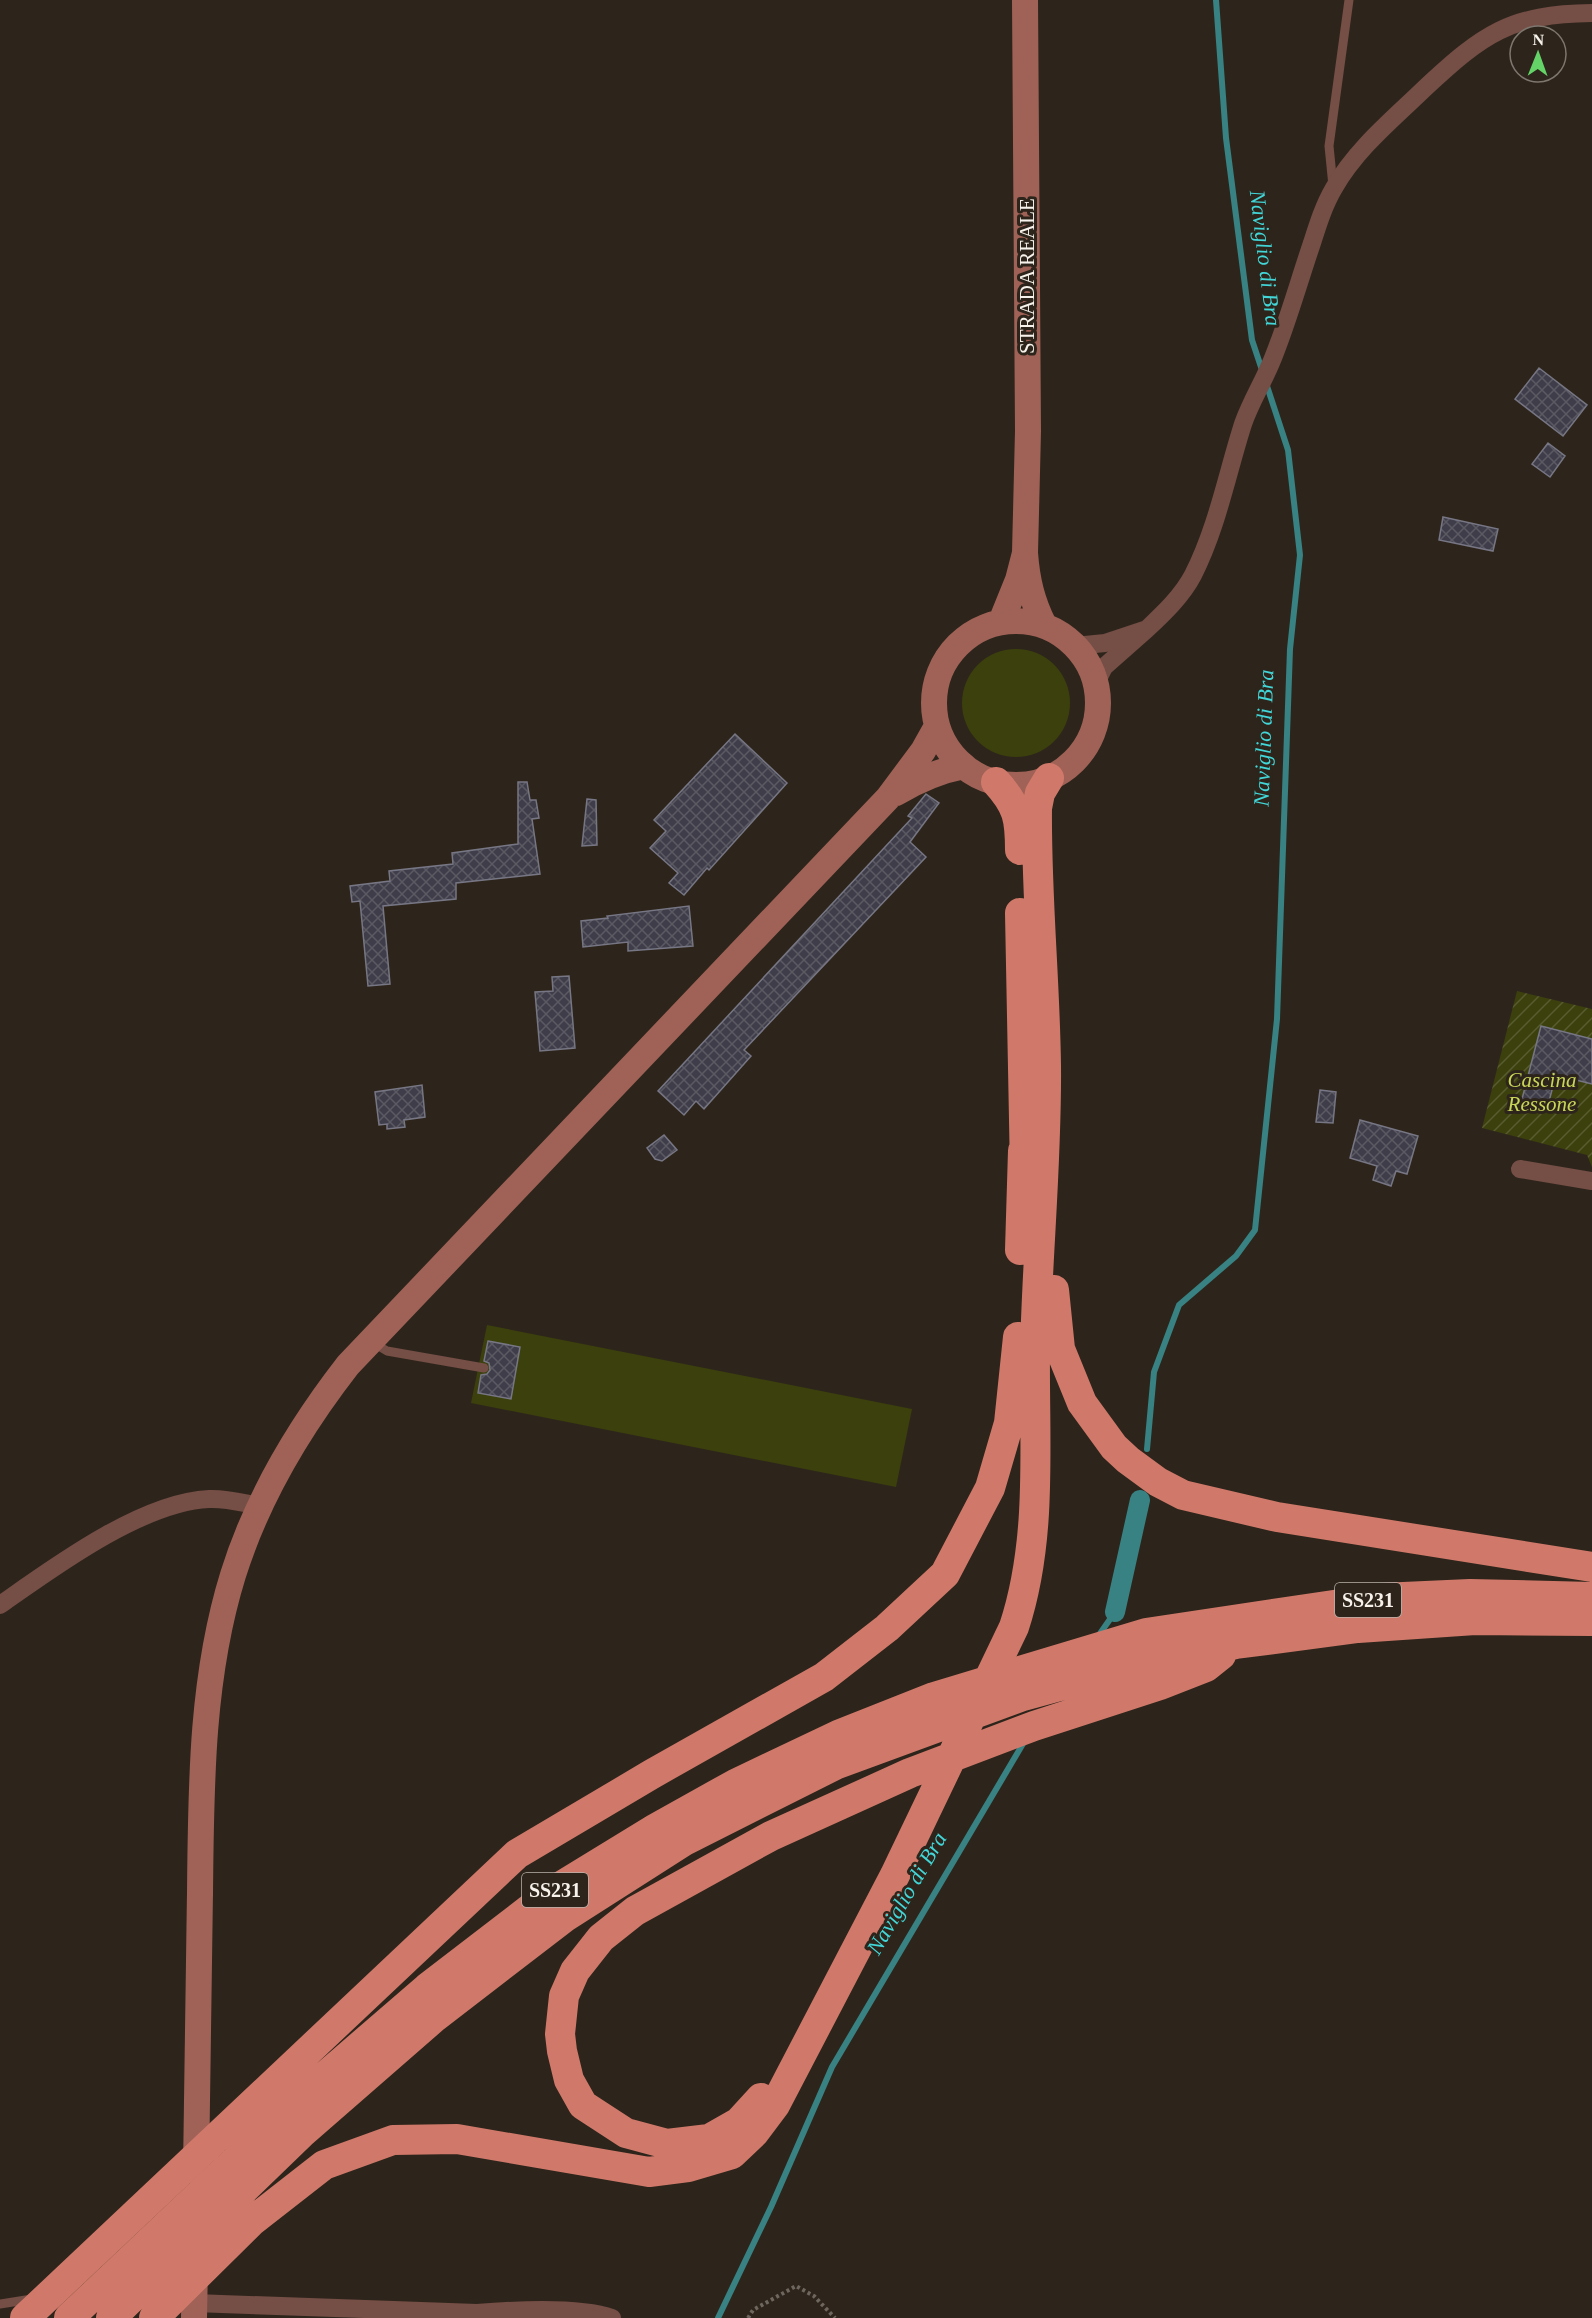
<svg xmlns="http://www.w3.org/2000/svg" width="1592" height="2318" viewBox="0 0 1592 2318" font-family="Georgia,serif">
<style>
.grass{fill:#3b400d}
.garden{fill:url(#garden-furrows)}
.lines{fill:none;stroke-linecap:round;stroke-linejoin:round}
.stream{stroke:#388283;stroke-width:6}
.canal{stroke:#388283;stroke-width:20}
.building{fill:url(#building-cross-hatch);stroke:#777684;stroke-width:1.5}
.path{stroke:#6e675f;stroke-width:4;stroke-dasharray:3 3;stroke-linecap:butt}
.service{stroke:#754e46;stroke-width:9}
.minor{stroke:#754e46;stroke-width:18}
.secondary{stroke:#a06257;stroke-width:26}
.trunk{stroke:#d0796a;stroke-width:30}
.labels{text-anchor:middle;stroke-width:6;stroke-linejoin:round;paint-order:stroke}
.shield{fill:#2d251b;stroke:#bab4ad;stroke-width:1.5}
.shield-label{font-size:20px;font-weight:bold;fill:#f7f2ec}
.street-label{font-size:21px;fill:#f7f2ec;stroke:#2d251b}
.park-label{font-size:21px;font-style:italic;fill:#c8d657;stroke:#2d251b}
.water-label{font-size:22px;font-style:italic;fill:#42d6d8;stroke:#2d251b}
</style>
<defs>
<pattern id="garden-furrows" width="10" height="10" patternUnits="userSpaceOnUse" patternTransform="scale(1.5)"><rect width="10" height="10" fill="#3b400d"/><path d="M-1 1l2-2M0 10L10 0M9 11l2-2" fill="none" stroke="#585c30"/></pattern>
<pattern id="building-cross-hatch" width="8" height="8" patternUnits="userSpaceOnUse" patternTransform="scale(1.5)"><rect width="8" height="8" fill="#3e3d49"/><path d="M0 0l8 8M0 8l8-8" fill="none" stroke="#5b5a63"/></pattern>
</defs>
<rect width="100%" height="100%" fill="#2d251b"/>
<path class="grass" d="M962 703a54 54 0 1 1 108 0a54 54 0 1 1-108 0Z
M487 1325 912 1409 896 1487 471 1403Z"/>
<path class="garden" d="M1517 991 1592 1009V1167L1587 1155 1482 1128Z"/>
<g class="lines">
<path class="stream" d="M1216 0 1226 138 1252 340 1262 370
M1147 1449 1154 1372 1179 1305 1236 1256 1255 1230 1277 1019 1290 649 1300 555 1288 450 1266 383
M1099 1635 1115 1612
M718 2318 771 2207 832 2067 1024 1742"/>
<path class="canal" d="M1115 1612 1140 1500"/>
</g>
<path class="building" d="M1539 368 1587 405 1563 436 1515 399Z
M1548 443 1565 456 1550 477 1532 464Z
M1443 517 1498 529 1493 551 1439 540Z
M735 734 787 783 709 870 707 868 684 895 669 883 678 873 650 848 666 831 654 820Z
M518 782H527L530 800H536L539 818 532 819 540 874 456 883V899L383 906 390 984 368 986 360 901 352 902 350 886 390 881 389 871 453 864 452 853 518 844Z
M926 794 939 803 910 842 926 857 744 1050 751 1056 704 1109 696 1101 684 1115 658 1091 912 818 908 816Z
M587 799 596 800 597 845 582 846Z
M689 906 693 946 628 951V942L583 947 581 921 608 918 607 916Z
M569 976 575 1048 540 1051 535 992 553 991 552 977Z
M1541 1026 1592 1039V1084L1556 1075 1548 1105 1522 1099Z
M422 1085 425 1117 404 1120 405 1127 387 1129V1124L379 1125 375 1092Z
M1320 1090 1336 1092 1333 1123 1316 1122Z
M1360 1120 1418 1136 1407 1174 1396 1171 1391 1186 1373 1180 1377 1166 1350 1158Z
M664 1135 677 1150 662 1161 655 1159 647 1148Z
M488 1341 520 1347 511 1399 478 1393 481 1375 487 1374 490 1370 489 1363 484 1361Z"/>
<g class="lines">
<path class="path" d="M748 2318 753 2310 796 2286 814 2296 835 2318"/>
<path class="service" d="M1333 186 1329 146 1349 0
M372 1342 387 1351 484 1368
M0 2304 32 2299"/>
<path class="minor" d="M1147 629C1164 613 1182 596 1193 575 1217 528 1227 474 1243 424 1251 401 1264 381 1273 358 1288 321 1299 281 1312 243 1318 224 1324 205 1334 188 1356 149 1393 119 1425 88 1483 34 1510 14 1592 13
M1075 646 1105 643 1147 629 1104 667 1096 683
M1520 1169 1592 1181
M0 1605C54 1567 142 1502 209 1499 226 1498 243 1503 260 1506
M194 2303 477 2313C514 2310 578 2306 612 2318"/>
<path class="secondary" d="M1025 0 1028 431 1025 553
M934 703a82 82 0 1 1 164 0a82 82 0 1 1-164 0Z
M1001 622 1018 580 1025 553C1027 580 1032 601 1044 625
M896 793C918 780 938 771 964 766
M196 2171C197 2078 198 1986 200 1894 201 1787 201 1678 233 1575 257 1498 299 1428 348 1365L888 798 923 751 937 726
M194 2318 195 2264"/>
<path class="trunk" d="M996 782C1018 806 1020 819 1020 850
M1020 913 1025 1171
M1020 1250 1023 1151
M1054 1290 1060 1349 1082 1403 1114 1447 1128 1460 1158 1482 1183 1495 1277 1517 1592 1567
M761 2098 739 2122 709 2139 667 2144 626 2133 583 2105 569 2080 562 2051 560 2034 564 1996 575 1971 601 1938 635 1911 771 1836 910 1773 1034 1726 1160 1685 1206 1667 1221 1655
M25 2318 517 1854 652 1774 824 1677 887 1628 945 1574 990 1488 1009 1423 1018 1337
M69 2318 324 2077 427 1988 553 1891 656 1828 735 1784 838 1735 934 1697 1146 1633 1381 1598 1470 1594 1592 1597
M111 2318 302 2133 435 2017 565 1917 684 1841 835 1765 1023 1696 1155 1660 1236 1644 1358 1628 1475 1620 1592 1621
M154 2318 251 2222 324 2165 393 2140 457 2139 649 2172 688 2167 732 2154 754 2133 775 2105 895 1875 1014 1627C1043 1539 1034 1444 1035 1352 1037 1257 1047 1162 1046 1066 1045 980 1036 894 1037 808L1040 793 1049 778"/>
</g>
<g class="labels">
<g class="shield">
<rect x="1335" y="1583" width="66" height="34" rx="4.5"/>
<rect x="522" y="1873" width="66" height="34" rx="4.5"/>
</g>
<g class="shield-label">
<text x="1368" y="1607">SS231</text>
<text x="555" y="1897">SS231</text>
</g>
<g class="street-label">
<text transform="translate(1027 276) rotate(-90)" y="7">STRADA REALE</text>
</g>
<g class="park-label">
<text x="1542" y="1087">Cascina<tspan x="1542" dy="24">Ressone</tspan></text>
</g>
<g class="water-label">
<text transform="translate(1266 258) rotate(83)" y="8">Naviglio di Bra</text>
<text transform="translate(1263 738) rotate(-88)" y="8">Naviglio di Bra</text>
<text transform="translate(906 1893) rotate(-60)" y="8">Naviglio di Bra</text>
</g>
</g>
<g transform="translate(1538 54) rotate(1)"><circle r="28" fill="#2d251b" stroke="#7e776f" stroke-width="1.5"/>
<path d="M0-4.5L10 22L0 15L-10 22Z" fill="#64d468"/>
<text y="-9" font-size="16" font-weight="bold" text-anchor="middle" fill="#f7f2ec">N</text>
</g>
</svg>
